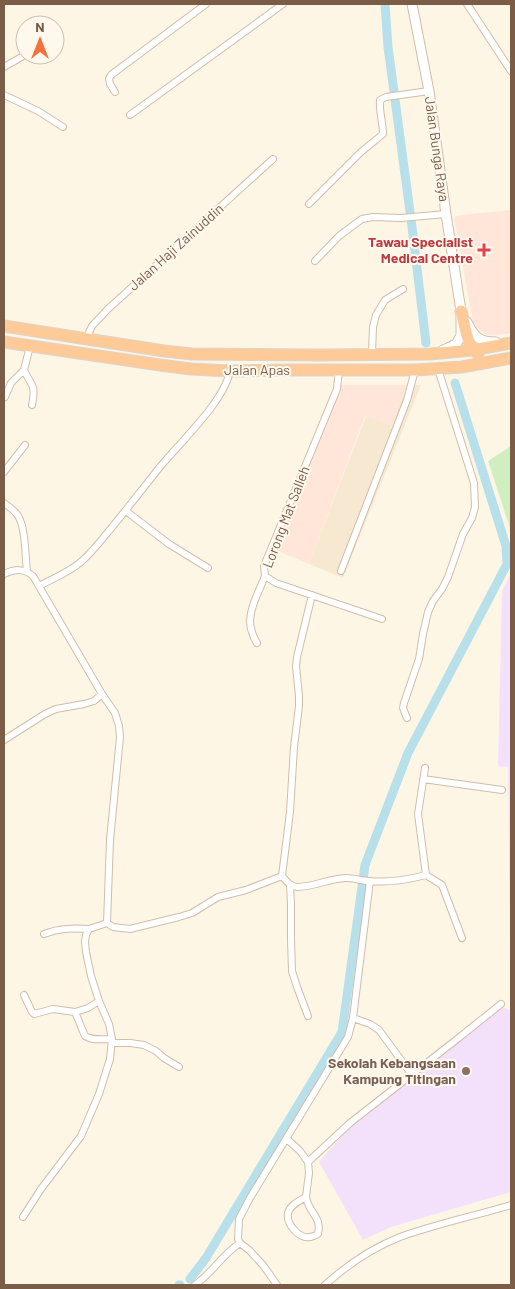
<svg xmlns="http://www.w3.org/2000/svg" width="515" height="1289" viewBox="0 0 515 1289" font-family="Barlow,sans-serif">
<style>
.residential{fill:#f7e8d2}
.commercial{fill:#ffe6d8}
.education{fill:#f3e1fb}
.grass{fill:#d1eec1}
.lines{fill:none;stroke-linecap:round;stroke-linejoin:round}
.canal{stroke:#b7e0ea;stroke-width:9}
.minor-casing{stroke:#d1bda9;stroke-width:8}
.tertiary-casing{stroke:#d1bda9;stroke-width:11}
.trunk-casing{stroke:#dcd5cf;stroke-width:13}
.minor{stroke:#fff;stroke-width:6}
.tertiary{stroke:#fff;stroke-width:9}
.trunk{stroke:#feca98;stroke-width:11}
.health-dot{fill:#e0444e;stroke:#fff9ed;stroke-width:2}
.education-dot{fill:#8d6e63;stroke:#fff9ed;stroke-width:2}
.labels{text-anchor:middle;stroke-width:4;stroke-linejoin:round;paint-order:stroke}
.street-label{font-size:14px;fill:#7a5c47;stroke:#fff9ed}
.health-label{font-size:14px;font-weight:bold;fill:#be3a42;stroke:#fff9ed;text-anchor:end}
.education-label{font-size:14px;font-weight:bold;fill:#785e54;stroke:#fff9ed;text-anchor:end}
</style>
<rect width="100%" height="100%" fill="#fef6e5"/>
<path class="residential" d="M378 385H421L343 578 309 564Z"/>
<path class="commercial" d="M511 210V333L495 335 485 334 474 327 454 217 461 215Z
M334 385H409L393 427 365 416 309 564 268 547Z"/>
<path class="education" d="M511 573V964H510L508 767 498 766 502 591Z
M503 1007 511 1011V1192L391 1227 363 1240 319 1162 347 1130Z"/>
<path class="grass" d="M511 446V531L488 461Z"/>
<g class="lines">
<path class="canal" d="M385 4 388 47 412 227 426 343
M190 1279 206 1258 342 1032 365 865 408 753 507 564 506 546 455 383
M179 1285H180"/>
<defs>
<path id="minor" d="M467 4 511 71
M4 67 25 55
M115 92 110 84 109 79 111 75 206 4
M4 95 38 111 63 127
M130 115 283 4
M309 204 361 152 383 134C383 123 379 112 380 100L386 97 429 91
M315 261 339 236 362 219 373 217 401 218 446 214
M86 339 92 326 108 309 273 159
M372 354 373 327 376 315 385 300 403 289
M24 370C32 388 36 383 32 405
M339 370 337 389 264 566 265 576 276 583 382 619
M5 397 11 383 24 370 30 346
M4 472 25 445
M4 503C10 507 18 513 20 520 26 532 25 557 27 571
M126 511 169 544 208 568
M341 571 407 400 415 370
M4 574C15 569 23 568 33 576L102 694 115 713 119 726 120 737 110 840 107 923 113 927 130 929 179 917 192 913 218 897 246 890 282 876
M39 586C54 578 70 572 82 561 92 552 100 542 108 532 124 513 140 492 156 472 176 446 224 403 230 371
M312 595 297 657 296 666 299 696V706L294 747 290 812 282 876C287 882 290 886 297 887 314 887 330 878 347 878 354 878 362 881 369 881 389 883 407 880 426 875
M257 643C255 640 253 636 252 632 245 615 259 592 265 576
M407 718 403 708 404 703 419 659 423 634 428 612 433 601 442 589 448 577 463 534 472 518 475 507 474 483 438 369
M4 740 45 714 56 709 84 704 94 701 102 694
M425 768 418 814 426 875 442 885 462 938
M423 779 502 790
M290 885 291 904V939L292 971 297 987 308 1016
M44 934C59 928 73 928 89 929
M24 995 32 1012 34 1014 53 1009 75 1012 88 1008 99 1001
M75 1012 85 1036C93 1041 103 1039 112 1039
M353 1018 370 1024 379 1030 412 1075
M112 1043H130L144 1045 156 1051 164 1058 179 1067
M287 1139 300 1151 308 1162 350 1123 456 1040 501 1004
M306 1197C309 1214 322 1216 318 1234 317 1235 311 1237 310 1237 299 1239 286 1224 288 1213 290 1205 299 1201 306 1197L309 1173 308 1162
M23 1217 41 1189 81 1136 99 1094 110 1059 112 1039 109 1024 99 1001 91 976 86 952 85 942 86 935 89 929 107 923
M195 1285C212 1273 222 1255 240 1243
M277 1285 263 1265 249 1250 240 1243 238 1239 239 1219 250 1198 348 1037 353 1018 370 881
M325 1285C347 1265 372 1248 400 1237 436 1224 474 1216 511 1205"/>
<path id="tertiary" d="M412 4 429 91 446 214 461 311V336L456 344 448 348 443 350
M467 322C474 337 479 342 496 342"/>
<path id="trunk" d="M461 311C465 325 466 344 478 354
M4 326 164 351 192 354 319 355 430 354 473 350 511 343
M4 342 160 365 191 369 230 371 289 370H415L462 367 511 358"/>
</defs>
<use href="#minor" class="minor-casing"/>
<use href="#tertiary" class="tertiary-casing"/>
<use href="#trunk" class="trunk-casing"/>
<use href="#minor" class="minor"/>
<use href="#tertiary" class="tertiary"/>
<use href="#trunk" class="trunk"/>
</g>
<path class="health-dot" d="M481.5 242.5h5v5h5v5h-5v5h-5v-5h-5v-5h5z"/>
<circle class="education-dot" cx="466" cy="1071" r="5"/>
<g class="labels">
<g class="street-label">
<text transform="translate(437 149) rotate(82)" y="5">Jalan Bunga Raya</text>
<text transform="translate(176 247) rotate(-42)" y="5">Jalan Haji Zainuddin</text>
<text x="257" y="375">Jalan Apas</text>
<text transform="translate(286 517) rotate(-69)" y="5">Lorong Mat Salleh</text>
</g>
<g class="health-label">
<text x="473" y="247">Tawau Specialist<tspan x="473" dy="16">Medical Centre</tspan></text>
</g>
<g class="education-label">
<text x="456" y="1068">Sekolah Kebangsaan<tspan x="456" dy="16">Kampung Titingan</tspan></text>
</g>
</g>
<rect width="515" height="1289" fill="none" stroke="#7a5c47" stroke-width="10"/>
<g transform="translate(40 40)"><circle r="24" fill="#fff9ed" stroke="#cabaab"/>
<path d="M0-4L9 19L0 12L-9 19Z" fill="#f3703f"/>
<text y="-8" font-size="14" font-weight="bold" text-anchor="middle" fill="#7a5c47">N</text>
</g>
</svg>
